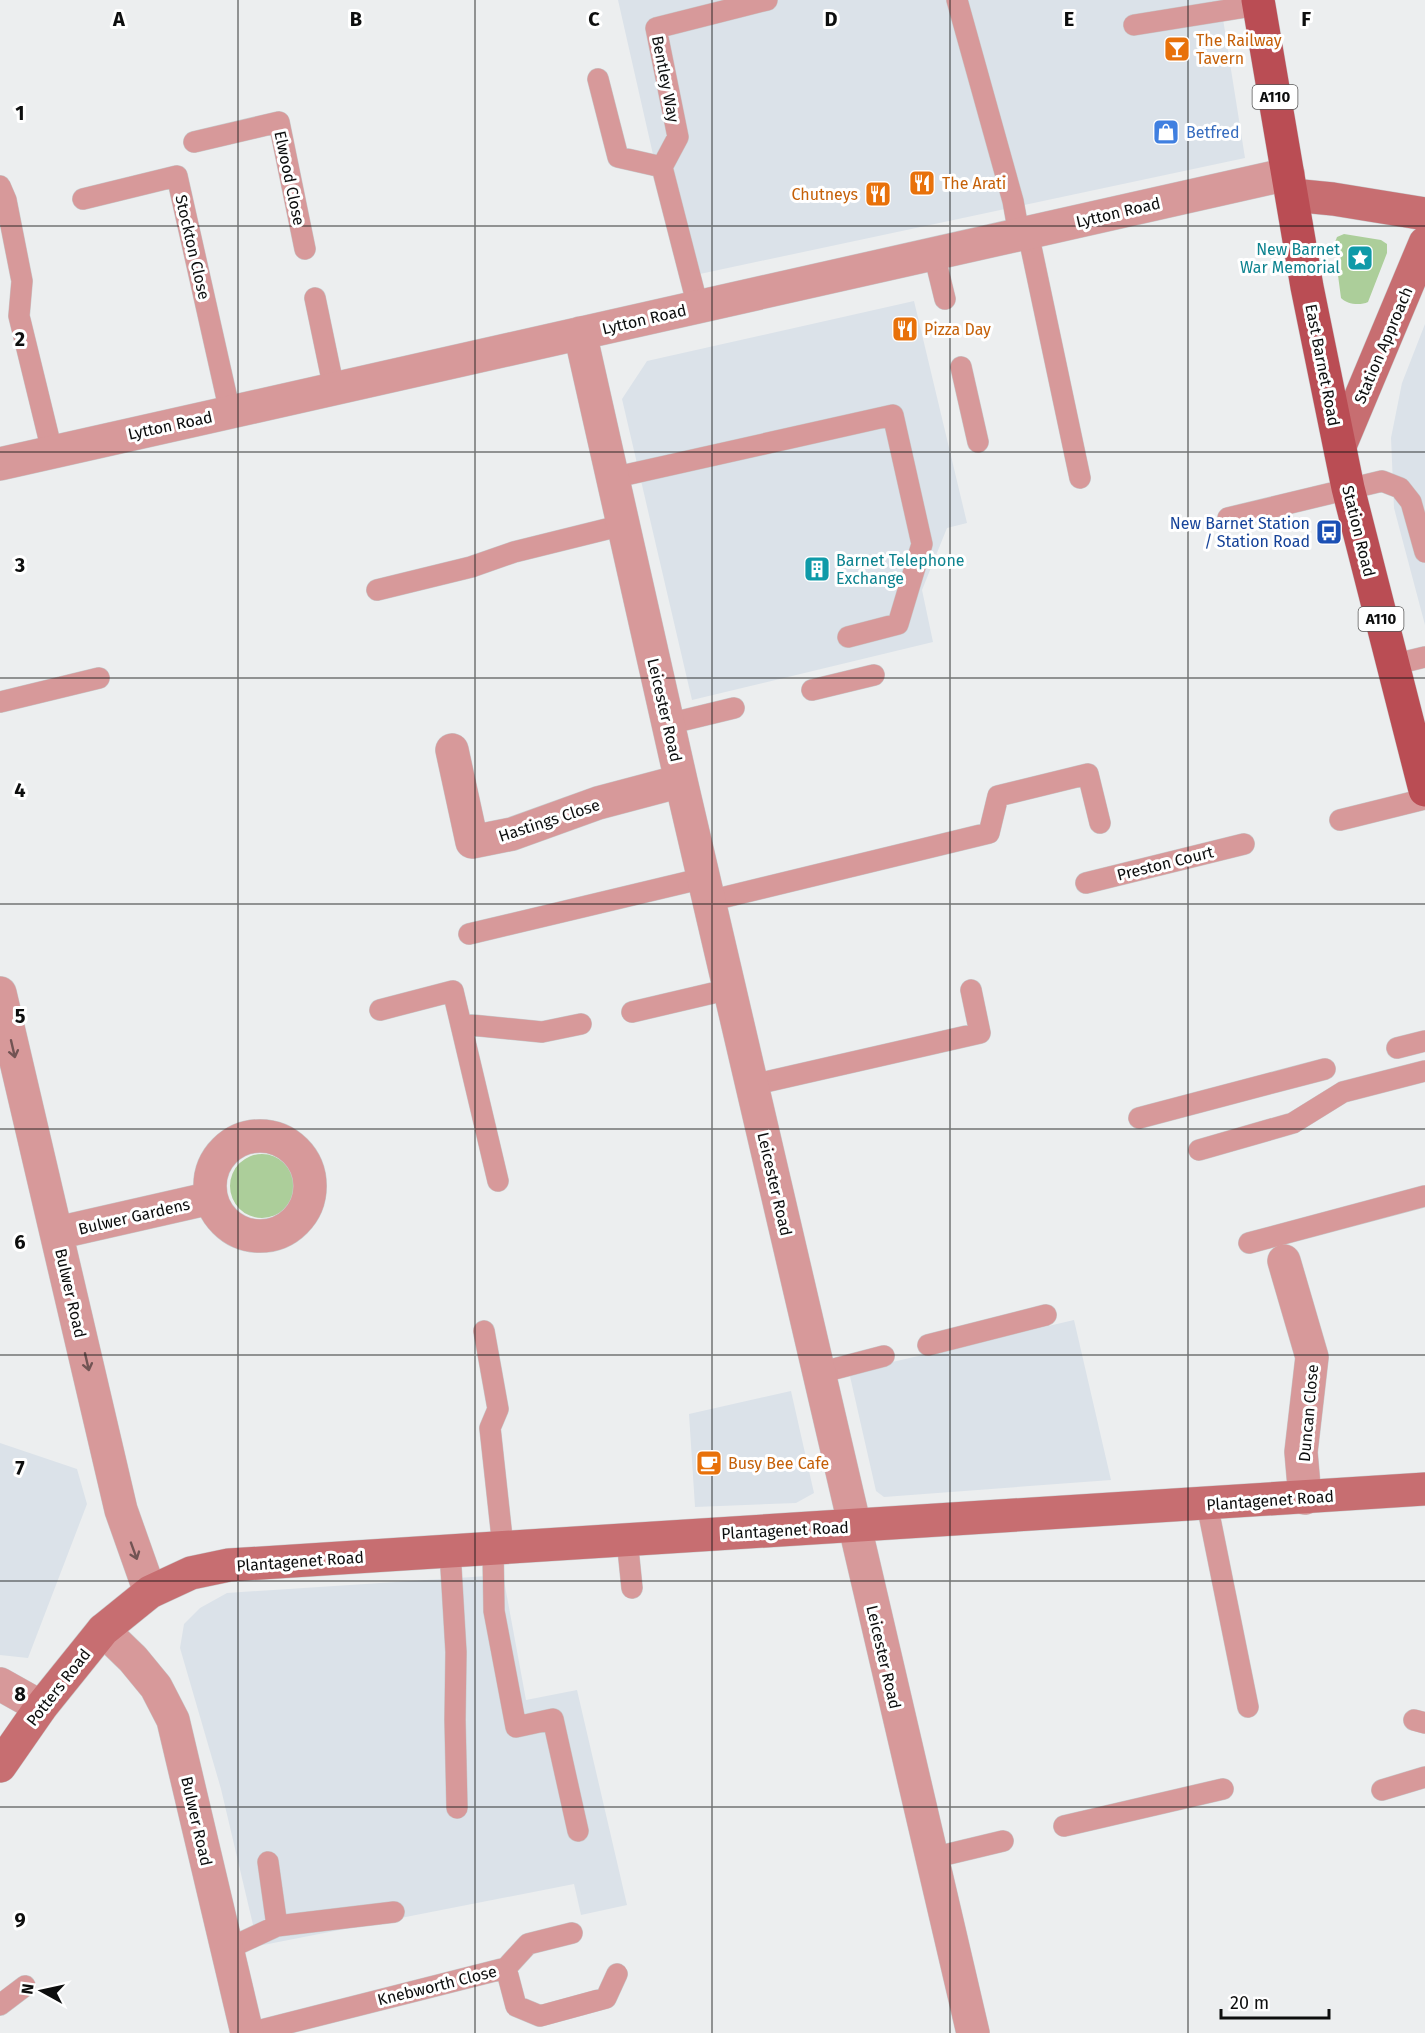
<svg xmlns="http://www.w3.org/2000/svg" width="1425" height="2033" viewBox="0 0 1425 2033" font-family="'Fira Sans',sans-serif">
<style>
.built{fill:#dbe2e9}
.green{fill:#acce9a}
.lines{fill:none;stroke-linecap:round;stroke-linejoin:round}
.lane-casing{stroke:#c8cacb;stroke-width:22}
.street-casing{stroke:#c8cacb;stroke-width:34}
.secondary-casing{stroke:#c8cacb;stroke-width:34}
.primary-casing{stroke:#c8cacb;stroke-width:34}
.lane{stroke:#d7999a;stroke-width:21}
.street{stroke:#d7999a;stroke-width:33}
.secondary{stroke:#c76e71;stroke-width:33}
.primary{stroke:#ba4d54;stroke-width:33}
.oneway{stroke:#725454}
.grid{fill:none;stroke:#0d0e0e;stroke-width:1.5;stroke-opacity:0.55}
.labels{text-anchor:middle;stroke-width:6;stroke-linejoin:round;paint-order:stroke}
.shield{fill:#fff;stroke:#565656;stroke-width:1.5}
.shield-label{font-size:15px;font-weight:bold;fill:#0d0e0e}
.food-label{font-size:16px;fill:#c56008;stroke:#fff;text-anchor:start}
.street-label{font-size:16px;fill:#0d0e0e;stroke:#fff}
.shop-label{font-size:16px;fill:#366cbe;stroke:#fff;text-anchor:start}
.culture-label{font-size:16px;fill:#0d838f;stroke:#fff;text-anchor:end}
.transit-label{font-size:16px;fill:#164399;stroke:#fff;text-anchor:end}
.grid-label{font-size:20px;text-anchor:middle;font-weight:bold;fill:#0d0e0e;stroke:#fff;stroke-width:6;stroke-linejoin:round;paint-order:stroke}
</style>
<rect width="100%" height="100%" fill="#eceeef"/>
<path class="built" d="M618 0H1220L1245 158 681 278Z
M914 301 967 523 947 528 922 590 933 642 692 700 622 399 647 361Z
M1425 324V625L1394 508 1391 438 1402 383Z
M1074 1320 1111 1480 884 1497 876 1491 849 1372Z
M791 1391 814 1493 796 1503 695 1507 689 1414Z
M0 1443 77 1469 87 1504 28 1658 0 1655Z
M503 1575 526 1700 577 1690 627 1905 581 1915 574 1884 258 1946 221 1789 180 1648 184 1624 200 1608 227 1593Z"/>
<path class="green" d="M1344 234 1381 240 1387 244V253L1368 302C1360 306 1346 304 1341 298L1334 245 1337 237Z
M230 1186a32 32 0 1 1 64 0a32 32 0 1 1-64 0Z"/>
<g class="lines">
<defs>
<path id="lane" d="M957 0 1013 201 1019 234
M1134 25 1259 5
M598 79 618 157 662 167
M194 142 279 122 305 249
M0 186 6 200 22 281 19 316 52 451
M83 199 177 176 230 412
M1028 233 1080 478
M934 254 945 299
M315 298 334 389
M698 307 662 167 678 137 656 28 767 0
M961 367 978 442
M612 478 893 415 922 544 898 624 848 637
M1228 518 1382 481 1400 488 1411 502 1425 552
M377 590 471 567 514 552 623 525
M1392 665 1425 657
M812 690 874 675
M0 702 99 678
M668 724 734 708
M1340 820 1425 799
M1086 883 1244 844
M709 901 989 833 998 796 1088 774 1100 823
M469 934 704 878
M380 1010 453 991 498 1181
M632 1012 730 989
M461 1024 542 1032 581 1024
M1397 1048 1425 1041
M752 1085 980 1033 971 990
M1139 1118 1325 1069
M1199 1150 1293 1123 1343 1092 1425 1071
M1249 1243 1425 1196
M484 1331 498 1409 490 1428 503 1547
M928 1345 1046 1315
M819 1373 884 1356
M1207 1504 1248 1707
M627 1539 632 1588
M493 1548 494 1611 516 1727 553 1719 578 1831
M450 1551 456 1652 455 1720 457 1808
M1414 1720 1425 1723
M1382 1790 1425 1777
M1064 1826 1223 1789
M932 1858 1003 1841
M268 1862 277 1926
M227 1946 236 1945 277 1926 394 1912
M506 1968 528 1944 572 1933
M0 2005 25 1986
M249 2033 506 1968 516 2006 540 2016 606 1998 617 1974"/>
<path id="street" d="M580 333 681 781 973 2033
M0 464 1288 174
M452 750 472 842 512 834 598 803 681 781
M0 993 121 1510 150 1592
M210 1186a50 50 0 1 1 100 0a50 50 0 1 1-100 0Z
M57 1233 211 1198
M1284 1261 1312 1357 1301 1452 1305 1498
M103 1630 133 1659 156 1687 173 1720 247 2033
M0 1684 41 1707"/>
<path id="secondary" d="M1292 195 1333 199 1425 214
M1340 446 1425 243
M0 1766 41 1707 103 1630 150 1592 191 1573 229 1565 1425 1489"/>
<path id="primary" d="M1258 0 1307 287 1348 488 1425 790"/>
</defs>
<use href="#lane" class="lane-casing"/>
<use href="#street" class="street-casing"/>
<use href="#secondary" class="secondary-casing"/>
<use href="#primary" class="primary-casing"/>
<use href="#lane" class="lane"/>
<use href="#street" class="street"/>
<use href="#secondary" class="secondary"/>
<use href="#primary" class="primary"/>
</g>
<defs><path id="oneway-shaft" d="M-6 0H5M1.5-3L5.5 0L1.5 3" fill="none" stroke-width="1.6" stroke-linecap="round" stroke-linejoin="round" transform="scale(1.5)"/></defs>
<g class="oneway">
<use href="#oneway-shaft" transform="translate(13 1049) rotate(77)"/>
<use href="#oneway-shaft" transform="translate(87 1362) rotate(77)"/>
<use href="#oneway-shaft" transform="translate(134 1551) rotate(70)"/>
</g>
<path class="grid" d="M238 0V2033M475 0V2033M712 0V2033M950 0V2033M1188 0V2033M0 226H1425M0 452H1425M0 678H1425M0 904H1425M0 1129H1425M0 1355H1425M0 1581H1425M0 1807H1425"/>
<defs>
<symbol id="bar-square" viewBox="-11 -11 22 22"><rect x="-9" y="-9" width="18" height="18" rx="4" fill="#e8710a" stroke="#fff"/><path d="M-6-5H6L.8 .8V4.5H3.5V6h-7V4.5H-.8V.8Z" fill="#fff"/></symbol>
<symbol id="shop-square" viewBox="-11 -11 22 22"><rect x="-9" y="-9" width="18" height="18" rx="4" fill="#3f7fe0" stroke="#fff"/><path d="M-5-2.5h2.3a2.7 3.5 0 0 1 5.4 0H5L5.5 6h-11ZM-1.5-2.5h3a1.5 2.3 0 0 0-3 0Z" fill="#fff"/></symbol>
<symbol id="restaurant-square" viewBox="-11 -11 22 22"><rect x="-9" y="-9" width="18" height="18" rx="4" fill="#e8710a" stroke="#fff"/><path d="M-5-6h1v4h1v-4h1v4h1v-4h1v5L-1.5 .5V6h-2V.5L-5-1ZM5-6V6H3V1.5H1.5Q1.5-4 5-6Z" fill="#fff"/></symbol>
<symbol id="sight-square" viewBox="-11 -11 22 22"><rect x="-9" y="-9" width="18" height="18" rx="4" fill="#0f9aa8" stroke="#fff"/><path d="M0-6L1.8-2.2L6-1.7L2.9 1.2L3.7 5.4L0 3.3L-3.7 5.4L-2.9 1.2L-6-1.7L-1.8-2.2Z" fill="#fff"/></symbol>
<symbol id="bus-square" viewBox="-11 -11 22 22"><rect x="-9" y="-9" width="18" height="18" rx="4" fill="#1a4fb4" stroke="#fff"/><path d="M-5-6H5V4H4V6H2V4H-2V6H-4V4H-5ZM-3.5-4V0h7V-4ZM-3.5 1.2v1.5H-2V1.2ZM2 1.2v1.5H3.5V1.2Z" fill="#fff"/></symbol>
<symbol id="building-square" viewBox="-11 -11 22 22"><rect x="-9" y="-9" width="18" height="18" rx="4" fill="#0f9aa8" stroke="#fff"/><path d="M-4-6H4V6H1V3H-1V6H-4ZM-2.5-4.3h1.7v1.8h-1.7ZM.8-4.3h1.7v1.8H.8ZM-2.5-1h1.7V.8h-1.7ZM.8-1h1.7V.8H.8Z" fill="#fff"/></symbol>
<symbol id="cafe-square" viewBox="-11 -11 22 22"><rect x="-9" y="-9" width="18" height="18" rx="4" fill="#e8710a" stroke="#fff"/><path d="M-5.5-4.5H6V0H3Q3 3.5 0 3.5H-2.5Q-5.5 3.5-5.5 0ZM3-3.2v2h1.7v-2ZM-6 4.5H4V6H-6Z" fill="#fff"/></symbol>
</defs>
<g fill-rule="evenodd">
<use href="#bar-square" x="1162" y="34" width="30" height="30"/>
<use href="#shop-square" x="1151" y="117" width="30" height="30"/>
<use href="#restaurant-square" x="907" y="168" width="30" height="30"/>
<use href="#restaurant-square" x="863" y="179" width="30" height="30"/>
<use href="#sight-square" x="1345" y="243" width="30" height="30"/>
<use href="#restaurant-square" x="890" y="314" width="30" height="30"/>
<use href="#bus-square" x="1314" y="517" width="30" height="30"/>
<use href="#building-square" x="802" y="554" width="30" height="30"/>
<use href="#cafe-square" x="694" y="1448" width="30" height="30"/>
</g>
<g class="labels">
<g class="shield">
<rect x="1252.5" y="85" width="45" height="24" rx="4.5"/>
<rect x="1358.5" y="607" width="45" height="24" rx="4.5"/>
</g>
<g class="shield-label">
<text x="1275" y="102">A110</text>
<text x="1381" y="624">A110</text>
</g>
<g class="food-label">
<text x="1196" y="46">The Railway<tspan x="1196" dy="18">Tavern</tspan></text>
<text x="942" y="189">The Arati</text>
<text x="858" y="200" text-anchor="end">Chutneys</text>
<text x="924" y="335">Pizza Day</text>
<text x="728" y="1469">Busy Bee Cafe</text>
</g>
<g class="street-label">
<text transform="translate(666 79) rotate(79)" y="6">Bentley Way</text>
<text transform="translate(290 178) rotate(78)" y="6">Elwood Close</text>
<text transform="translate(1118 212) rotate(-13)" y="6">Lytton Road</text>
<text transform="translate(193 247) rotate(77)" y="6">Stockton Close</text>
<text transform="translate(644 319) rotate(-13)" y="6">Lytton Road</text>
<text transform="translate(1383 345) rotate(-67)" y="6">Station Approach</text>
<text transform="translate(1323 365) rotate(79)" y="6">East Barnet Road</text>
<text transform="translate(170 425) rotate(-12)" y="6">Lytton Road</text>
<text transform="translate(1359 531) rotate(76)" y="6">Station Road</text>
<text transform="translate(665 710) rotate(77)" y="6">Leicester Road</text>
<text transform="translate(549 820) rotate(-18)" y="6">Hastings Close</text>
<text transform="translate(1165 863) rotate(-14)" y="6">Preston Court</text>
<text transform="translate(775 1184) rotate(77)" y="6">Leicester Road</text>
<text transform="translate(134 1216) rotate(-13)" y="6">Bulwer Gardens</text>
<text transform="translate(71 1293) rotate(77)" y="6">Bulwer Road</text>
<text transform="translate(1308 1413) rotate(-85)" y="6">Duncan Close</text>
<text transform="translate(1270 1500) rotate(-4)" y="6">Plantagenet Road</text>
<text transform="translate(785 1530) rotate(-3)" y="6">Plantagenet Road</text>
<text transform="translate(300 1561) rotate(-4)" y="6">Plantagenet Road</text>
<text transform="translate(884 1657) rotate(77)" y="6">Leicester Road</text>
<text transform="translate(58 1687) rotate(-52)" y="6">Potters Road</text>
<text transform="translate(197 1821) rotate(77)" y="6">Bulwer Road</text>
<text transform="translate(437 1985) rotate(-14)" y="6">Knebworth Close</text>
</g>
<g class="shop-label">
<text x="1186" y="138">Betfred</text>
</g>
<g class="culture-label">
<text x="1340" y="255">New Barnet<tspan x="1340" dy="18">War Memorial</tspan></text>
<text x="836" y="566" text-anchor="start">Barnet Telephone<tspan x="836" dy="18">Exchange</tspan></text>
</g>
<g class="transit-label">
<text x="1310" y="529">New Barnet Station<tspan x="1310" dy="18">/ Station Road</tspan></text>
</g>
</g>
<g class="grid-label">
<text x="119" y="26">A</text>
<text x="356" y="26">B</text>
<text x="594" y="26">C</text>
<text x="831" y="26">D</text>
<text x="1069" y="26">E</text>
<text x="1306" y="26">F</text>
<text x="20" y="120">1</text>
<text x="20" y="346">2</text>
<text x="20" y="572">3</text>
<text x="20" y="797">4</text>
<text x="20" y="1023">5</text>
<text x="20" y="1249">6</text>
<text x="20" y="1475">7</text>
<text x="20" y="1701">8</text>
<text x="20" y="1927">9</text>
</g>
<g transform="translate(42 1991) rotate(278)" stroke="#ffffff" stroke-width="4.5" paint-order="stroke">
<path d="M0-4.5L10 22L0 15L-10 22Z" fill="#0d0e0e"/>
<text y="-9" font-size="16" font-weight="bold" text-anchor="middle" fill="#0d0e0e">N</text>
</g>
<path d="M1221 2009v9h108v-9" fill="none" stroke="#0d0e0e" stroke-width="3"/>
<text x="1230" y="2009" font-size="18" fill="#0d0e0e" stroke="#ffffff" stroke-width="4.5" paint-order="stroke">20 m</text>
</svg>
